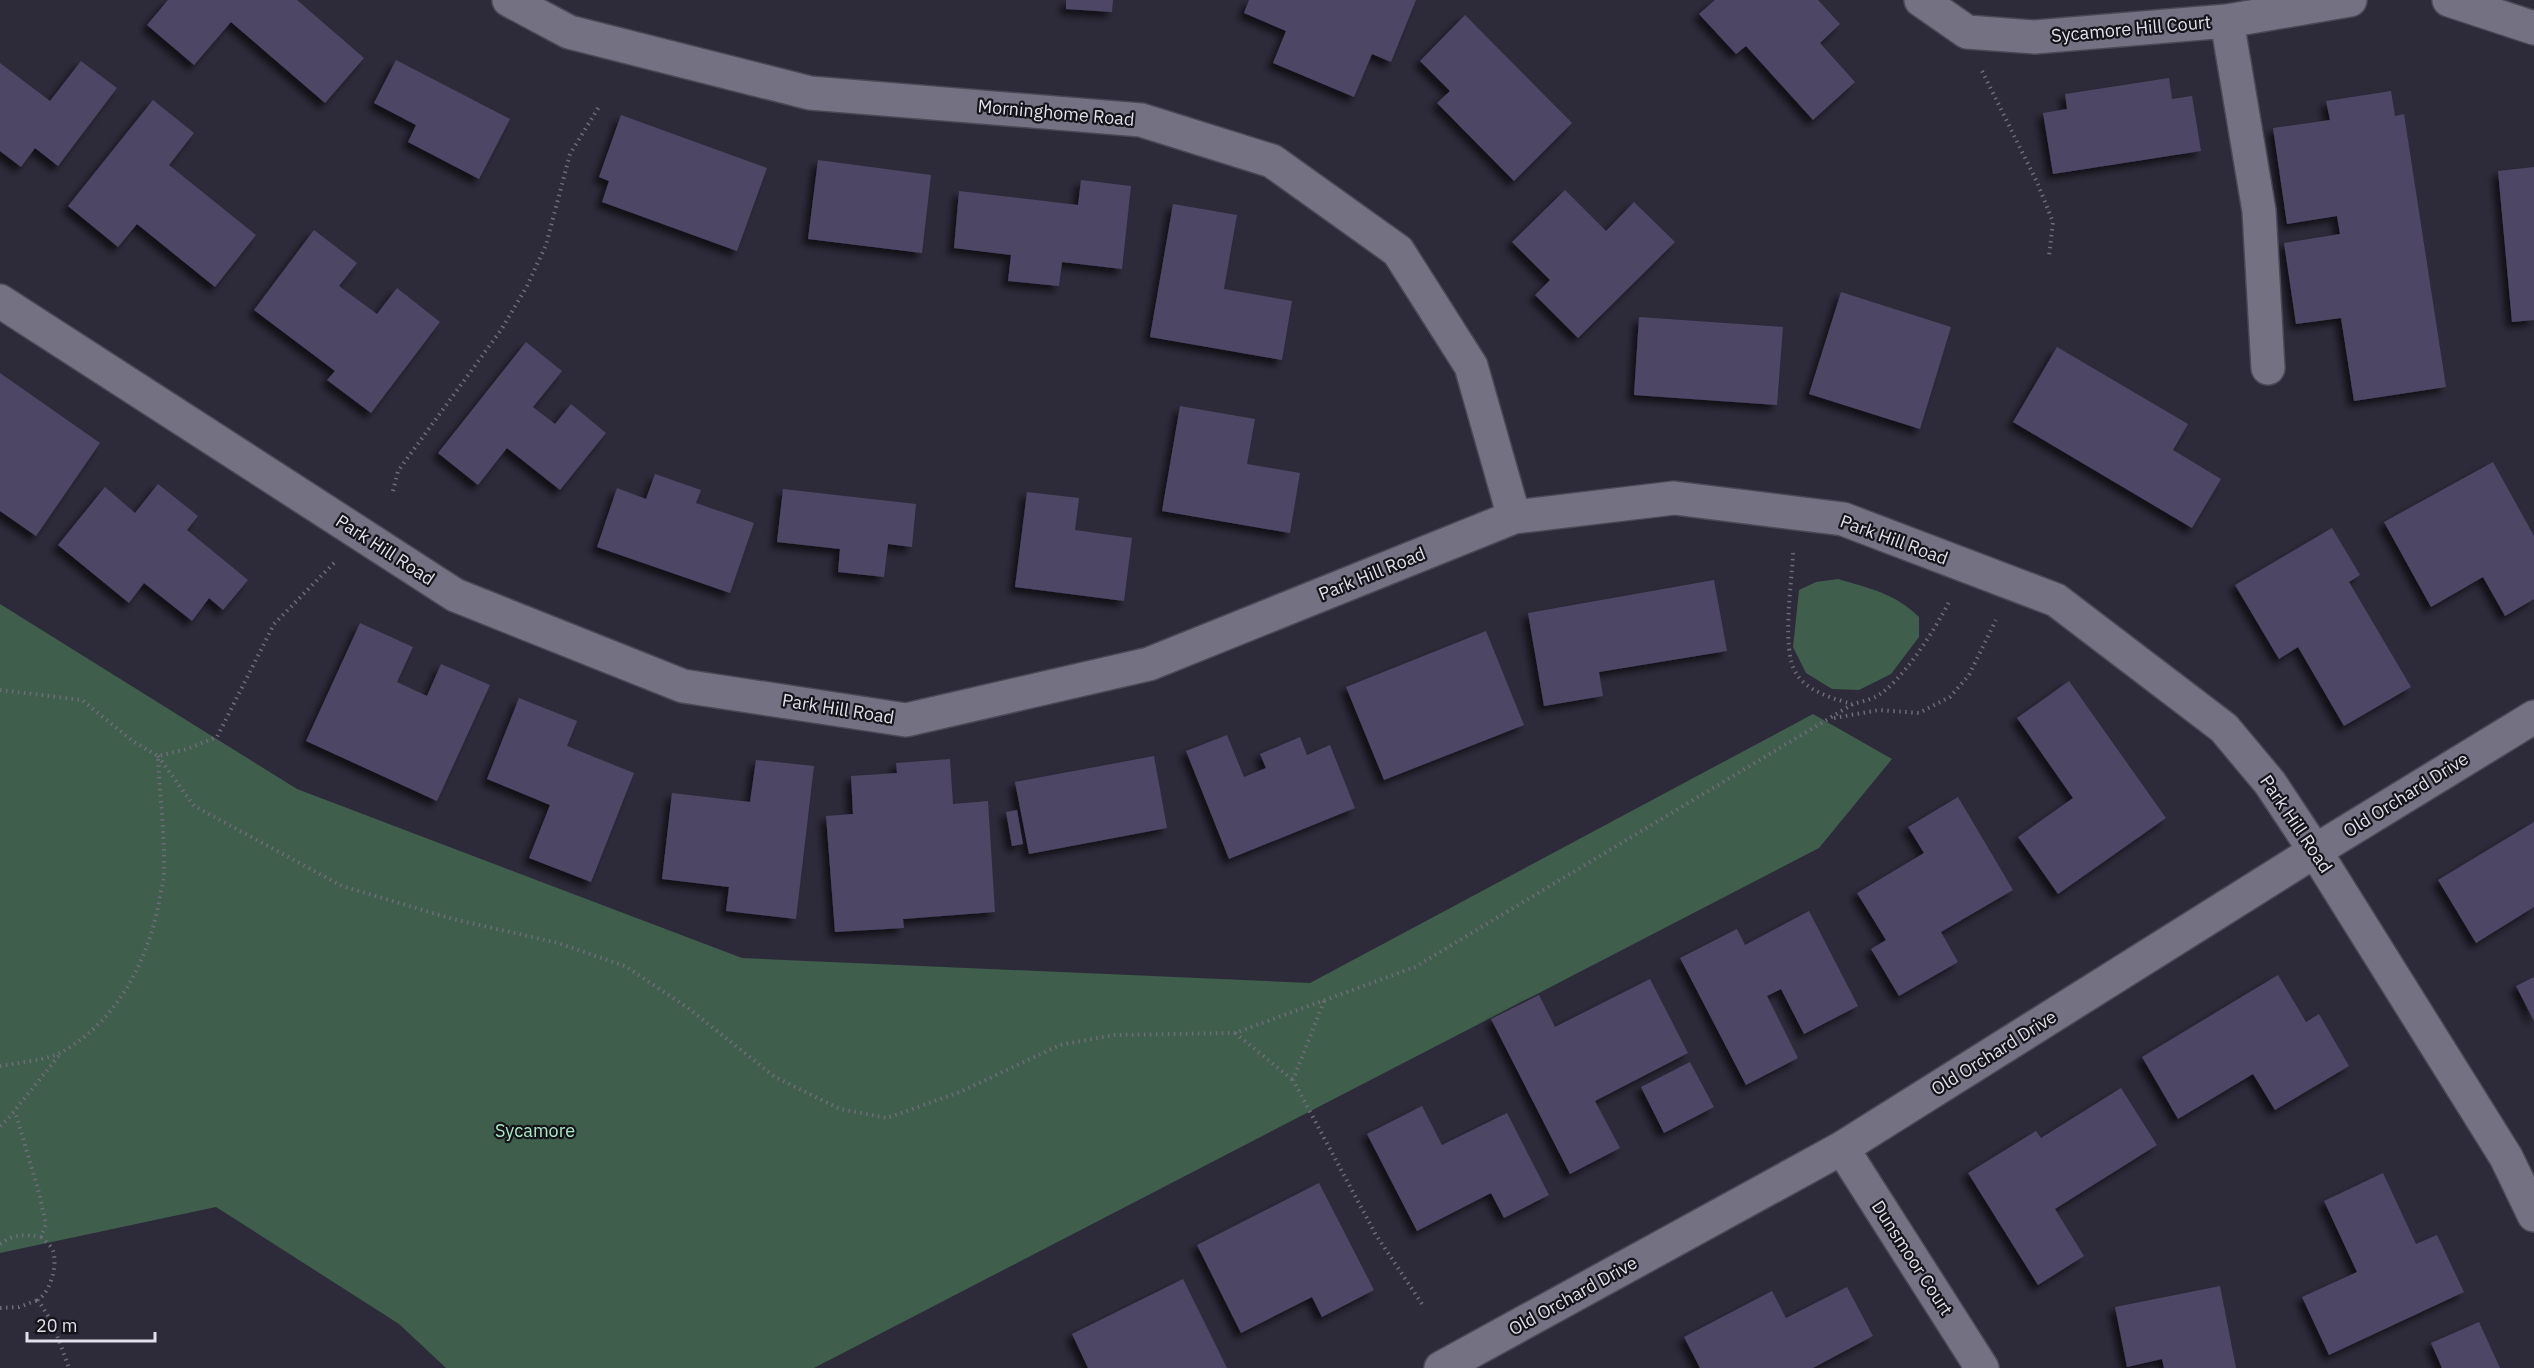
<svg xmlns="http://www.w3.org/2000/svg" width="2534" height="1368" viewBox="0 0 2534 1368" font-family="'IBM Plex Sans',sans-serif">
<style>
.green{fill:#3f5e4c}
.building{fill:#4d4665;filter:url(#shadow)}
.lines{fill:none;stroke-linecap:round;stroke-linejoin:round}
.minor-casing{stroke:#4b4855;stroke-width:36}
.path{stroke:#6f6c79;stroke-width:4;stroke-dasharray:1.5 4.5;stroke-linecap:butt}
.minor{stroke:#747182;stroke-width:33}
.labels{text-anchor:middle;stroke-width:4.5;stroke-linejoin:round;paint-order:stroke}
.street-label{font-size:18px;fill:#e2e0ea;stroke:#15141b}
.park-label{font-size:18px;fill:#adebc6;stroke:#15141b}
</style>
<defs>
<filter id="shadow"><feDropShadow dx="-5.5" dy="5.5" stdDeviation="3" flood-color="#0009"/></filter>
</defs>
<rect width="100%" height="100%" fill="#2d2a39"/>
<path class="green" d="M1838 579C1869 588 1896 594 1919 617V637L1891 674 1859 690 1832 689 1806 673 1793 647 1799 590 1816 582Z
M0 604 297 789 742 958 1310 983 1813 714 1892 759 1819 848 814 1368H446L399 1324 216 1207 0 1253Z"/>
<path class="building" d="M168 0H297L364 58 325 103 231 22 194 65 147 25Z
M1066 0H1113L1112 12 1066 9Z
M1249 0H1416L1391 62 1372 54 1354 97 1273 63 1286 31 1244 13Z
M1715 0H1818L1840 24 1820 43 1855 82 1813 120 1746 46 1736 54 1699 14Z
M1465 15 1572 123 1514 181 1437 103 1450 91 1420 61Z
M396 60 510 119 479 179 408 142 416 125 374 103Z
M81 61 117 88 58 166 35 148 21 167 0 151V63L50 101Z
M2169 78 2172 99 2192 96 2201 151 2053 174 2043 113 2067 109 2065 94Z
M2391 91 2395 116 2404 114 2446 387 2354 401 2341 318 2296 324 2284 243 2340 234 2337 216 2287 224 2273 128 2330 120 2326 101Z
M153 100 194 133 169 165 256 235 215 287 137 224 118 247 68 206Z
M621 115 767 168 737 251 602 202 609 181 599 177Z
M818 160 931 175 922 253 808 239Z
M2534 167V320L2512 322 2498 171Z
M1081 180 1131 186 1122 269 1062 262 1059 286 1008 281 1011 255 954 248 959 191 1078 205Z
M1565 190 1606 231 1634 202 1675 242 1578 338 1535 295 1550 280 1512 242Z
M1173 204 1237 215 1224 289 1292 301 1282 360 1150 337Z
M314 230 357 263 339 286 377 314 397 288 440 322 371 413 327 380 335 371 254 310Z
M1841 292 1951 327 1920 429 1809 394Z
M1639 317 1783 327 1777 405 1634 395Z
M526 342 562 371 533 407 555 424 571 404 606 433 560 490 507 448 478 485 438 453Z
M2057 347 2188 424 2173 450 2221 479 2192 528 2013 422Z
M0 373 100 443 36 536 0 511Z
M1180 406 1255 419 1247 464 1300 473 1290 533 1162 511Z
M2493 462 2534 536V599L2505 616 2483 577 2431 607 2384 522Z
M655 474 701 490 696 503 754 523 730 593 597 547 617 488 646 499Z
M158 484 198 516 187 530 248 580 223 610 209 598 192 621 144 583 129 603 58 545 105 487 135 513Z
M783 489 916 504 912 547 888 544 884 577 838 572 840 549 777 542Z
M1027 492 1079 498 1075 530 1132 538 1124 601 1015 587Z
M2332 528 2360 575 2349 582 2411 687 2344 726 2298 647 2279 659 2235 585Z
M1714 580 1727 651 1599 672 1603 696 1544 706 1528 613Z
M360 623 413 647 397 682 427 696 441 664 490 685 437 801 306 741Z
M1486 631 1524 725 1384 780 1346 687Z
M2069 681 2166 818 2058 894 2018 837 2073 798 2017 718Z
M519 698 577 721 567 746 634 773 591 882 529 858 550 805 487 779Z
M1227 735 1244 777 1266 768 1260 754 1300 737 1307 755 1330 745 1355 808 1229 859 1186 751Z
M1154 756 1167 828 1029 854 1015 782Z
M950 759 953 804 988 801 995 912 903 919 904 928 835 932 826 816 853 814 851 776 897 773 896 763Z
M756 760 814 766 796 919 726 911 729 887 662 879 672 793 750 802Z
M1958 797 2013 890 1941 932 1958 962 1899 996 1871 949 1886 940 1857 893 1924 853 1908 827Z
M1017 810 1023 844 1012 846 1006 812Z
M2534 822V907L2476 943 2438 880Z
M1809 911 1858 1006 1804 1034 1781 989 1767 996 1798 1058 1746 1085 1680 958 1737 929 1745 945Z
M2278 975 2306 1022 2319 1014 2349 1066 2275 1110 2253 1074 2178 1119 2142 1057Z
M2534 977V1021L2516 986Z
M1650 979 1688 1053 1595 1101 1620 1148 1570 1174 1491 1019 1539 995 1555 1027Z
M1690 1062 1714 1107 1664 1133 1641 1087Z
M2121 1088 2157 1145 2055 1209 2084 1256 2038 1285 1968 1173 2036 1131 2041 1138Z
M1422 1106 1442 1145 1507 1113 1549 1195 1504 1218 1491 1193 1417 1231 1367 1134Z
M2383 1173 2416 1244 2437 1235 2464 1292 2329 1355 2302 1297 2357 1272 2324 1201Z
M1319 1183 1374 1290 1322 1317 1312 1297 1241 1333 1197 1245Z
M1183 1279 1227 1368H1088L1072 1334Z
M2220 1286 2236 1368H2164L2162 1359 2127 1367 2115 1307Z
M1847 1287 1873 1336 1813 1368H1700L1684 1337 1772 1291 1786 1318Z
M2479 1322 2500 1368H2442L2431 1343Z"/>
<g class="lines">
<defs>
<path id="minor" d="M509 0 569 32 810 93 1141 120 1272 161 1398 251 1471 366 1514 517
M1921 0 1967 32 2035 37 2227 21 2350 0
M2449 0 2534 28
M2227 21 2259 211 2268 368
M0 301 455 595 683 686 906 720 1149 664 1514 517 1674 498 1843 519 2056 600 2224 728 2270 783 2315 851 2506 1157 2534 1215
M1842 1148 1982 1368
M1441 1368 1842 1148 2315 851 2534 717"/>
</defs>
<use href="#minor" class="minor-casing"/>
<path class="path" d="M1982 71 2037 182 2053 222 2049 256
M393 491 398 471 501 330 527 286 546 245 570 154 600 105
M1793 553C1792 583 1781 649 1796 673 1806 691 1834 699 1852 704
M0 690 82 700 134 742 158 756 187 749 217 737 274 624 334 563
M1834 718 1879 710 1919 713 1950 697 1969 675 1996 620
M158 756 194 806 342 886 453 919 558 943 625 966 688 1008 775 1077 840 1109 887 1118 960 1092 1060 1045 1114 1035 1235 1033 1415 967 1853 704C1860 702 1869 700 1875 697 1901 684 1936 628 1949 602
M1324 1001 1293 1080 1376 1235 1424 1307
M1235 1033 1293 1080
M0 1066C17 1063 47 1060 62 1052 117 1021 147 962 159 903 160 894 163 885 164 876 165 837 160 796 158 757
M0 1126 7 1120 61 1053
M41 1237C45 1241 51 1245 53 1251 58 1266 50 1292 38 1300L52 1322 69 1368
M0 1244C14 1234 24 1234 41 1237L46 1224 39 1193 15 1111
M0 1308 19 1307 38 1300"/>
<use href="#minor" class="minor"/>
</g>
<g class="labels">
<g class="street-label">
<text transform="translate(2131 29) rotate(-5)" y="6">Sycamore Hill Court</text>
<text transform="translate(1056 113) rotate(5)" y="6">Morninghome Road</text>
<text transform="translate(1894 540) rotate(20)" y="6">Park Hill Road</text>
<text transform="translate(385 550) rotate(33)" y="6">Park Hill Road</text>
<text transform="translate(1372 574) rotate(-22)" y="6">Park Hill Road</text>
<text transform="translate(838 709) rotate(9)" y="6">Park Hill Road</text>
<text transform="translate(2406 795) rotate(-32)" y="6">Old Orchard Drive</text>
<text transform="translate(2296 824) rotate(56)" y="6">Park Hill Road</text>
<text transform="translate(1994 1053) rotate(-32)" y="6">Old Orchard Drive</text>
<text transform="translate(1912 1258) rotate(57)" y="6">Dunsmoor Court</text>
<text transform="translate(1573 1296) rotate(-29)" y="6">Old Orchard Drive</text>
</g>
<g class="park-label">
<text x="535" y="1137">Sycamore</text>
</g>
</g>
<path d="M27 1332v9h128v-9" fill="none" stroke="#e2e0ea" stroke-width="3"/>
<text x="36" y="1332" font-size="18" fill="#e2e0ea" stroke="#15141b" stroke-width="4.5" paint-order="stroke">20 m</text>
</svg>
